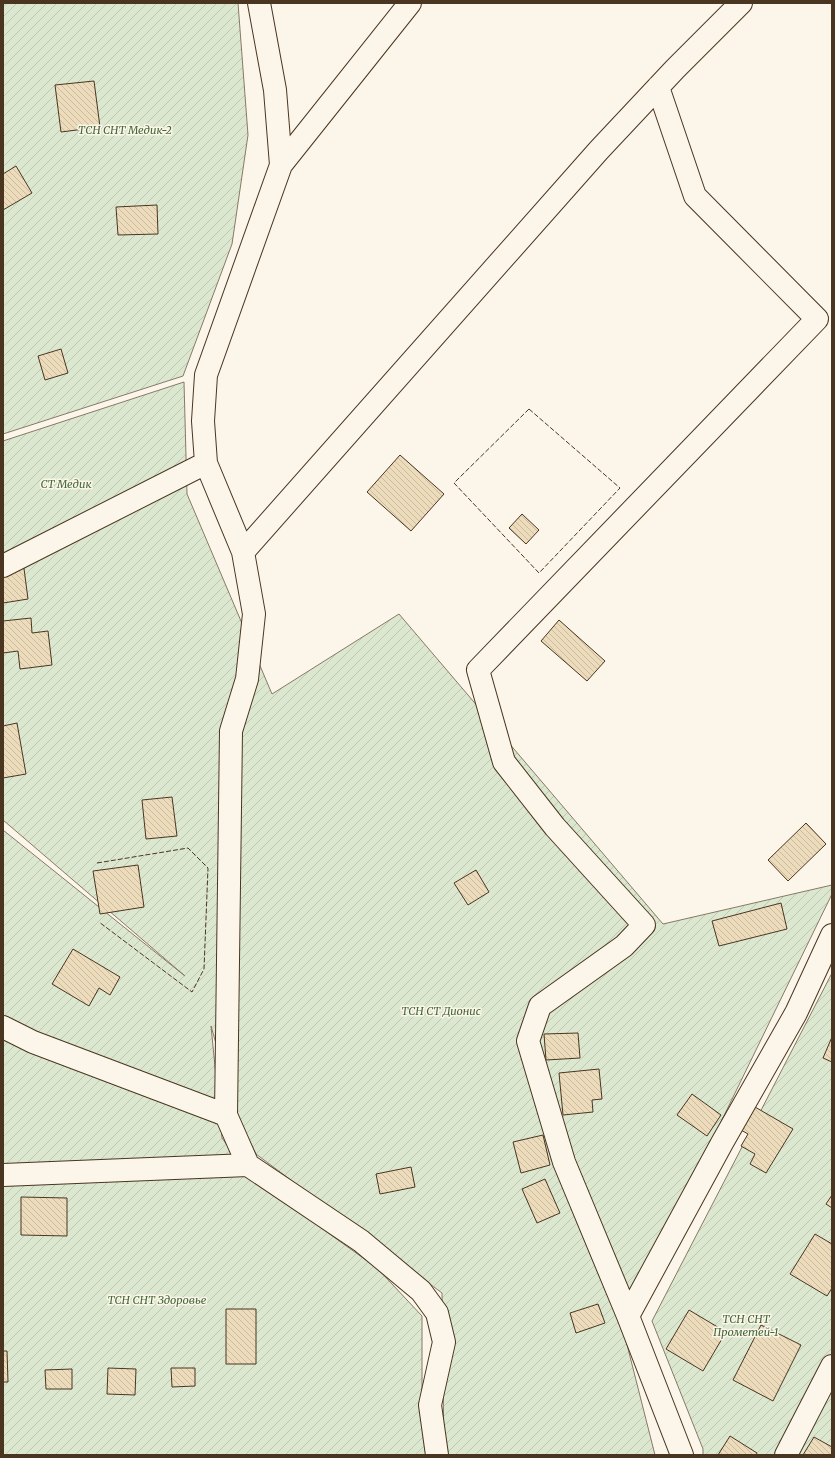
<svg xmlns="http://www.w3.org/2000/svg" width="835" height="1458" viewBox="0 0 835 1458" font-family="Merriweather,serif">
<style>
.garden{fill:url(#garden-furrows);stroke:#887966}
.building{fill:url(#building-back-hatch);stroke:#4a3520}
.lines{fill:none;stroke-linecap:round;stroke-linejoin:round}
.minor-casing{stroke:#4a3520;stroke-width:24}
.minor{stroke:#fbf6e9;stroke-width:22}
.fence{stroke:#4a3520;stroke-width:1;stroke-dasharray:5 2;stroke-linecap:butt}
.labels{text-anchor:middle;stroke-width:3;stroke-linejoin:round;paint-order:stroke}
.park-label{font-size:11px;font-style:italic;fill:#436837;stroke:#fbf6e9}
</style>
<defs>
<pattern id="garden-furrows" width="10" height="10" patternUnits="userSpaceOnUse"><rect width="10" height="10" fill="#dce7d0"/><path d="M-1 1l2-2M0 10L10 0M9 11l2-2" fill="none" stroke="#bec7b2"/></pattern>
<pattern id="building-back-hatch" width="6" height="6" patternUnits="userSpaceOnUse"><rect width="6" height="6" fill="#ecdcbc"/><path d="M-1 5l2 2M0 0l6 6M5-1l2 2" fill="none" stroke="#ccbda1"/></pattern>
</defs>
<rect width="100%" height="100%" fill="#fbf6e9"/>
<path class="garden" d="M3 3H238L248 135 232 244 183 376 3 434Z
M184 382 187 494 272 694 399 614 663 924 832 885V894L622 1325 655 1455H444L442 1293 256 1154 235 1111 211 1026 222 1138 249 1176 377 1268 422 1316V1400L427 1455H3V830L185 976 3 820V441Z
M832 973V1455H703V1449L652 1321Z"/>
<path class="building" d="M94 81 100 127 61 132 55 85Z
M16 166 32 193 3 210V174Z
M157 205 158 234 118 235 116 207Z
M61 349 68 373 45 380 38 356Z
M400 455 444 494 411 531 367 492Z
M522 514 539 530 526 544 509 528Z
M23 561 28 599 3 603V573Z
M31 618 32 633 48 631 52 665 20 669 18 651 3 653V621Z
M559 620 605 661 587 681 541 641Z
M17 723 26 774 3 778V726Z
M172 797 177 836 146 839 142 800Z
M806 823 826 844 788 881 768 860Z
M138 865 144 907 100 914 93 871Z
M476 870 489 892 468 905 454 883Z
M781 903 787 929 719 946 712 921Z
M73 949 120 977 110 995 99 988 89 1006 52 984Z
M578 1033 580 1058 546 1060 544 1034Z
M832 1037V1062L823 1058Z
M599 1069 602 1099 592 1100 593 1112 563 1115 559 1073Z
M692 1094 721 1115 707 1136 677 1115Z
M755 1107 793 1129 766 1173 750 1164 755 1154 741 1146 748 1134 741 1130Z
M543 1135 550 1165 521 1173 513 1142Z
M411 1167 415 1187 380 1194 376 1174Z
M545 1179 560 1213 537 1223 522 1189Z
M832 1195V1208L826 1204Z
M21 1197 67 1198V1236L21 1235Z
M815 1234 832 1244V1288L827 1296 790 1274Z
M598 1304 605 1323 576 1333 570 1313Z
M226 1309H256V1364H226Z
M689 1310 726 1332 703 1371 666 1349Z
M761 1325 801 1345 773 1401 733 1380Z
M3 1351H7L8 1382H3Z
M108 1368 136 1369 135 1395 107 1394Z
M171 1368H195V1386L172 1387Z
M72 1369V1389H46L45 1370Z
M730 1436 757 1453 756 1455H718Z
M814 1437 832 1447V1455H803Z"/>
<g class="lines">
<defs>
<path id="minor" d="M259 3 275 90 281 165 206 375 203 421 206 463 243 552 254 614 247 679 231 731 226 1115 248 1165 361 1241 421 1291 437 1313 444 1342 430 1405 437 1455
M281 165 410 3
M243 552 599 150 675 69 741 3
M3 566 206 463
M3 1027 33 1042 226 1115
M3 1175 248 1165
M628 1316 564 1162 528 1041 540 1006 624 946 644 925 555 827 504 762 478 670 817 319 695 196 658 87
M682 1455 628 1316 722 1143 796 1013 832 935
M786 1455 832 1366"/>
</defs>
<use href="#minor" class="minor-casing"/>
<use href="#minor" class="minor"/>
<path class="fence" d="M529 409 620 488 539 573 454 483Z
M97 863 188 848 208 868 204 969 192 992 99 922"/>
</g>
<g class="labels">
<g class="park-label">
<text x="125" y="134">ТСН СНТ Медик-2</text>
<text x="66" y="488">СТ Медик</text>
<text x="441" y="1015">ТСН СТ Дионис</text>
<text x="157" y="1304">ТСН СНТ Здоровье</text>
<text x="746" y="1323">ТСН СНТ<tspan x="746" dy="13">Прометей-1</tspan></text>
</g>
</g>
<rect width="835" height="1458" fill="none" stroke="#4a3520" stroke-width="8"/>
</svg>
